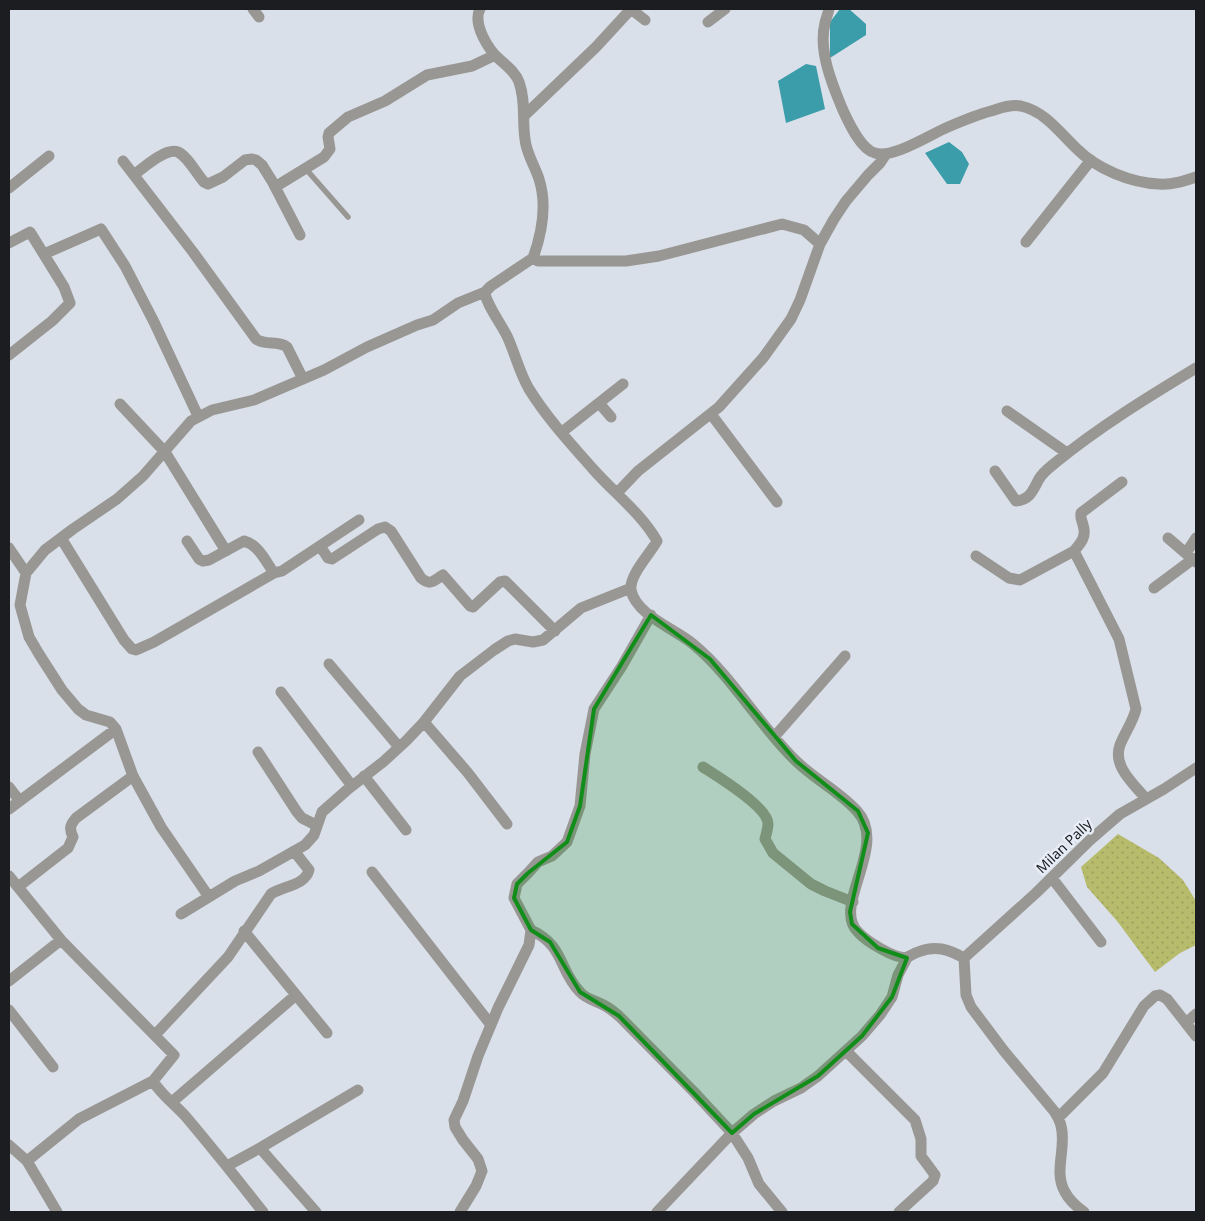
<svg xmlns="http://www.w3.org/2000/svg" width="1205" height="1221" viewBox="0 0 1205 1221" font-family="'Noto Sans',sans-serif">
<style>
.park{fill:url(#park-dots)}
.water{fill:#3a9da9}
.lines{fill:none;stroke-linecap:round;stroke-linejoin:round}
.lane{stroke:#989793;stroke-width:5.5}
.street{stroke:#989793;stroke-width:11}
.marked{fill:#118e1a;fill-opacity:0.2;stroke:#118e1a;stroke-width:4;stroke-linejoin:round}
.labels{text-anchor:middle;stroke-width:5;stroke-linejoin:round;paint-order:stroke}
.street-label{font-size:14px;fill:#1b1d21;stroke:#e7edf7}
</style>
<defs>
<pattern id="park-dots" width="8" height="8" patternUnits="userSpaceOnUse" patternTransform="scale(1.25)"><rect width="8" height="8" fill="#b7bb6c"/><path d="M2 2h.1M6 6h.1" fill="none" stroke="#9da05d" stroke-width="1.8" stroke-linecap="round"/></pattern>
</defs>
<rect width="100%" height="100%" fill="#dae0ea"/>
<path class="park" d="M1118 834 1159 858 1183 880 1196 901V945L1180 953 1155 972 1117 921 1087 887 1081 867Z"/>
<path class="water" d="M840 9H849L866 24V35L830 58V22Z
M806 64 816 66 825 109 786 123 778 81Z
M949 142 962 152 969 164 960 184H947L925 153Z"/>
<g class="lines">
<path class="lane" d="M305 168 348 217"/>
<path class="street" d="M253 9 259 17
M480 9C473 22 485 43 494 54 502 63 515 70 519 82 526 101 522 120 525 139 526 153 535 166 539 179 547 204 542 233 533 258L491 286 485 292C485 302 501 324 507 336 515 353 519 372 529 389 547 418 571 444 593 469 614 493 641 513 657 541 650 554 629 575 631 590 636 615 675 629 693 644 733 677 758 724 795 760 814 779 839 791 857 811 889 846 831 906 858 932 866 941 896 960 907 957 911 956 914 953 918 952 935 945 948 949 964 958L966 995 971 1007 1004 1051 1054 1111C1057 1116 1060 1120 1061 1126 1067 1147 1053 1172 1065 1192 1069 1200 1077 1207 1084 1212
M631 9 645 20
M829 9C828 14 826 18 825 23 818 50 832 84 842 108 848 121 860 149 875 153 893 159 931 134 948 127 962 121 976 115 991 111 1001 108 1010 104 1021 106 1046 112 1059 132 1077 149 1097 169 1131 183 1159 184 1172 185 1184 181 1196 177
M708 22 725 9
M525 115 596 47 631 9
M123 161 193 252 256 339C266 346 278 340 287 347L303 379
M134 175C143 168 166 147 178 152 188 157 196 173 204 182L208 184 223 177 245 160 252 159 256 160 262 165 272 181 300 235
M275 187 324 157 330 149 328 137 329 133 348 117 385 101 427 75 472 66 495 55
M9 188 49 156
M1026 242 1091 160
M9 243 30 232 64 287 70 303 52 321 9 355
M44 254 101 229 125 266 154 322 198 416
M533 258 538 261H626L659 256 782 224 804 230 820 244
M599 403 611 417
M120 404 165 452 226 551
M1007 411 1067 453
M711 414 777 502
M562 432 623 384
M995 471 1016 501C1030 500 1033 490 1039 479 1043 472 1049 468 1055 463 1099 427 1148 397 1196 368
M617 493 638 471 719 407 763 358 791 319 800 300 820 244 834 219 846 201 868 175 880 163 886 154
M61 538 124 640 132 649 136 650 154 642 274 573 282 571 359 520
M1168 538 1196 562
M187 541 199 559 203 561 209 560 244 541C258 544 266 562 274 573
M320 546 328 558 332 559 378 529 385 527 391 531 421 578C431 586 433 581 443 575L470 606 473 607 500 582 505 581 555 631
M9 548 26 573 20 605 29 637 39 654 62 690 78 709 86 715 110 722 116 729 133 776 161 827 209 897
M1074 551C1081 543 1087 536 1083 525 1082 520 1080 518 1081 513L1122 482
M1186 553 1196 538
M976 556 1009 578 1020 580 1074 551 1119 639 1136 709C1133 722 1125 732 1120 745 1112 766 1134 784 1146 799
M26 573 45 550 73 529 117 499 143 476 191 421 212 410 254 400 324 370 367 347 417 325 433 320 458 303 485 292
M1154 588 1193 559
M329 664 399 747
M281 692 352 786
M424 722 468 773 507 824
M775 736 845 656
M258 752 297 812 302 818 316 825
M703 767C717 776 768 807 768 824 768 828 766 835 765 839L773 853 811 884 825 891 853 902
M364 776 406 830
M9 787 19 800
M9 809 116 729
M372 872 491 1025
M9 876 61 940 174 1055 153 1081 79 1119 27 1161
M1052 878 1101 942
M18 887 68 848 73 837C69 829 70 825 76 818L133 776
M181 914 235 881 259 871 305 845 314 835 322 812 347 790 383 762 406 741 424 722 460 676 494 650 508 641 515 639 533 642 543 640 581 608 631 588
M531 930C565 946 558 969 580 992 587 1000 598 1001 607 1007 611 1009 615 1013 619 1016L694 1092 732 1133 748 1158 759 1184 782 1212
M244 931 327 1033
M964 958 1036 893 1090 840 1120 814 1164 789 1196 768
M9 981 61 940
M9 1010 53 1067
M1186 1023 1196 1014
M155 1035 228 957 271 894C282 886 305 886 309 870L294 851
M846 1051 915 1120 921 1139V1156L935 1175 933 1181 899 1212
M153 1081C161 1095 176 1105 187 1118 213 1149 238 1180 263 1212
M172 1102 296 995
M1058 1118 1103 1073 1144 1006 1155 996 1160 995 1167 999 1196 1036
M9 1145 27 1161 57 1212
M260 1148 358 1090
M227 1166 260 1148 316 1212
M460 1212 476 1186 482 1171 478 1159 463 1140 455 1127 454 1120 463 1101 478 1056 498 1008 529 945 531 930 514 898 517 884 528 873 538 862 552 856 567 842 580 806 585 754 594 709 622 666 651 615
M657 1212 732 1133 754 1114 774 1101 801 1088 818 1076 862 1036 880 1015 892 997 898 975 907 958"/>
</g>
<path class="marked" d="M651 615 710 659 796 761 858 811 868 833 850 912 852 924 878 948 907 958 892 997 862 1036 818 1076 754 1114 732 1133 619 1016 580 992 550 942 531 930 514 898 517 884 528 873 567 842 580 806 594 709Z"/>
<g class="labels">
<g class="street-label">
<text transform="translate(1064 846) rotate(-44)" y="5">Milan Pally</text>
</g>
</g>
<rect width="1205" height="1221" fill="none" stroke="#1b1d21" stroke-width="20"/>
</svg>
